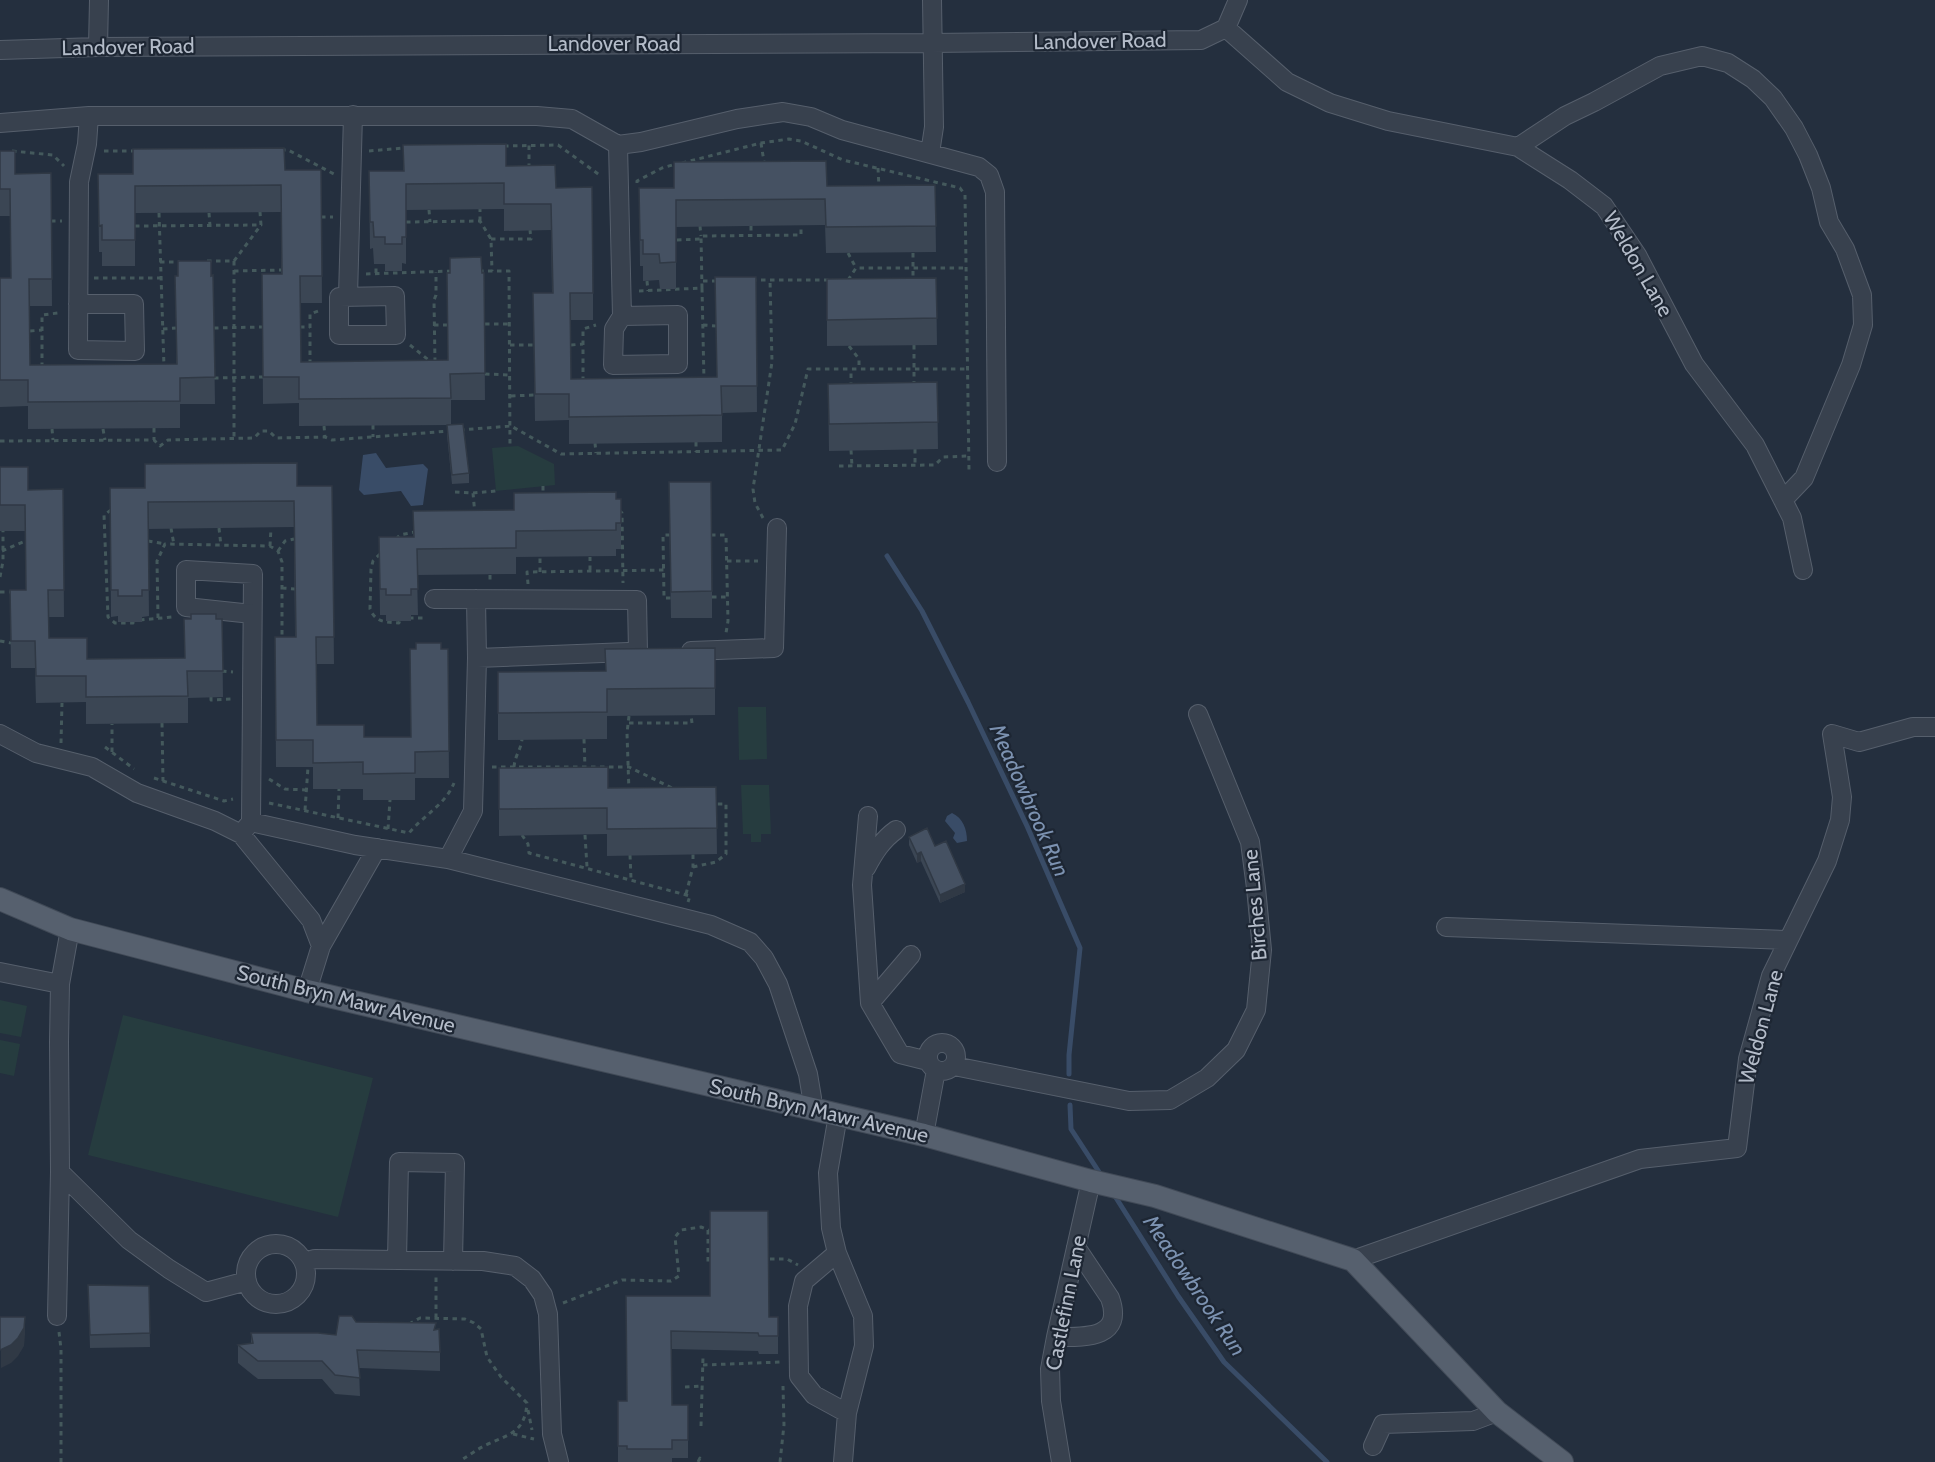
<svg xmlns="http://www.w3.org/2000/svg" width="1935" height="1462" viewBox="0 0 1935 1462" font-family="Cabin,sans-serif">
<style>
.green{fill:#263c3f}
.water{fill:#394c67}
.lines{fill:none;stroke-linecap:round;stroke-linejoin:round}
.stream{stroke:#394c67;stroke-width:5}
.minor-casing{stroke:#565f6c;stroke-width:20}
.major-casing{stroke:#414a57;stroke-width:24}
.path{stroke:#44595c;stroke-width:3;stroke-dasharray:4.5 4.5;stroke-linecap:butt}
.minor{stroke:#38414e;stroke-width:18}
.major{stroke:#56606e;stroke-width:22}
.wall{fill:#3b4654}
.shaded-wall{fill:#303945}
.building{fill:#455162;stroke:#303945;stroke-width:1.5}
.labels{text-anchor:middle;stroke-width:4.5;stroke-linejoin:round;paint-order:stroke}
.street-label{font-size:21px;fill:#b4bcc9;stroke:#1d2633}
.water-label{font-size:22px;font-style:italic;fill:#7c92b1;stroke:#1d2633}
</style>
<rect width="100%" height="100%" fill="#242f3e"/>
<path class="green" d="M518 446 554 464 555 485 496 491 492 448Z
M738 707H766L767 759 739 760Z
M741 785H769L771 834H761V842H751V834H743Z
M0 1000 27 1006 21 1037 0 1033Z
M123 1015 373 1078 338 1217 88 1155Z
M0 1040 20 1044 14 1076 0 1073Z"/>
<path class="water" d="M376 453 386 468 423 464 428 469 423 505 411 506 401 491 364 495 359 490 363 455Z
M952 813C963 818 967 829 967 841L957 843 953 838 955 833 945 821 947 816Z"/>
<g class="lines">
<path class="stream" d="M887 556 922 611 968 702 1027 826 1080 948 1069 1055V1074
M1070 1105 1071 1129 1101 1175
M1113 1193 1178 1296 1224 1362 1327 1462"/>
<defs>
<path id="minor" d="M1226 28 1287 82 1330 103 1388 121 1518 147 1570 180 1604 206 1637 255 1694 364 1755 445 1792 518 1803 570
M1226 28 1238 0
M98 47 99 0
M0 50 98 47 931 43 1201 40 1226 28
M0 123 89 116H537L572 119 618 145 641 142 737 119 783 112 811 117 842 130 979 167 989 175 995 192 997 462
M618 145 622 316 614 329 613 365 678 364V315L622 316
M1518 147 1565 116 1594 102 1660 66 1702 56 1728 63 1753 79 1773 98 1794 128 1808 155 1821 188 1829 222 1845 249 1862 295 1863 325 1851 365 1804 478 1783 500
M930 153 934 127 932 0
M348 296 353 115
M395 296 396 335H339V297Z
M78 304H134L135 351 78 350 79 182 87 144 89 116
M434 599 637 600 638 652
M476 599 477 658
M691 651 774 648 777 528
M0 734 36 753 92 767 137 793 215 821 241 834
M868 816 862 885 870 1003 900 1054 928 1061
M251 822 253 574 186 570V607L252 614
M448 859 473 811 477 658 628 652
M866 868C874 853 882 840 896 830
M1446 927 1787 940
M70 929 60 984 59 1042 60 1172 129 1240 169 1269 206 1292 247 1281
M321 946 377 848
M0 972 60 984
M307 991 321 946 311 920 241 834 251 822 355 845 448 859 711 925 750 942 764 958 778 984 808 1074 812 1098 811 1109
M870 1003 911 955
M928 1057a14 14 0 1 1 28 0a14 14 0 1 1-28 0Z
M954 1066 1129 1101 1170 1100 1207 1078 1236 1050 1256 1010 1262 950 1256 888 1250 842 1198 714
M838 1115 828 1173 831 1228 837 1253 863 1316 864 1346 847 1413 843 1462
M924 1135 936 1070
M246 1274a30 30 0 1 1 60 0a30 30 0 1 1-60 0Z
M837 1253 804 1281 798 1306 799 1376 814 1395 847 1413
M397 1260 399 1162 455 1163 453 1261
M1353 1260 1640 1159 1737 1148 1748 1059 1771 976 1827 861 1840 820 1842 797 1832 734 1859 742 1913 727H1935
M304 1262 315 1259 483 1261 515 1266 532 1279 543 1295 548 1314 552 1434 559 1462
M57 1316 60 1172
M1056 1337C1082 1337 1125 1340 1110 1298L1076 1247
M1373 1446 1383 1424 1473 1421 1497 1412
M1061 1462 1051 1401 1050 1369 1056 1337 1091 1181"/>
<path id="major" d="M0 899 70 929 307 991 924 1135 1091 1181 1155 1196 1353 1260 1497 1412 1562 1462"/>
</defs>
<use href="#minor" class="minor-casing"/>
<use href="#major" class="major-casing"/>
<path class="path" d="M761 143 764 162 767 163
M504 146 558 145 601 176
M281 150H288L334 174
M12 151 53 155 64 166
M104 151H136
M369 151 404 148
M682 163 761 143 789 139 801 141 843 160 960 188 965 195 969 470
M529 168V145
M878 168 879 188
M637 183V181L662 168 676 164
M429 210 430 222
M159 213 164 367
M209 213 210 226
M321 217H333
M51 221H62
M480 221V209
M406 222 480 221 491 239 492 271
M135 226 261 225 260 212
M700 226 701 236
M751 226V235
M491 239H531L530 230
M677 240 701 239
M848 253 856 268
M913 253V282
M207 261H234L261 225
M234 261V439
M160 262H180
M234 271 281 270
M479 271H509L510 446
M376 273V264
M366 274 452 271
M94 278H161
M752 280H829
M848 280 856 268H966
M647 281 648 291
M703 281H718
M702 288 704 381
M639 291 702 288 701 236 801 235V225
M485 324H510
M434 325H447
M703 325 716 326
M300 327H310
M214 328 262 327
M163 329 176 328
M30 331 42 330
M410 345 431 362
M510 345H533
M571 345 583 344
M914 345V387
M849 346 859 359V369
M435 362 434 300 436 295V272
M310 364V314L321 310
M42 367V315L58 313 59 311
M485 374 510 375
M214 378 263 377
M583 381V329L596 325
M851 387V370
M511 396 534 395
M373 425V437
M324 426 325 437
M154 428V440
M52 429 53 440
M103 429 105 440
M460 430 511 426 561 454 782 450 795 424 808 369H967
M0 441 154 440 160 446 168 440 254 438 261 431H269L276 438 325 437 332 440 450 431
M696 442V452
M595 443 596 453
M915 449V465
M851 450 852 466
M839 466 935 465 943 457 969 456
M543 486V496
M455 492 473 493 496 491
M473 493 475 515
M111 510 104 515 108 617 115 623H133V620
M619 510 622 513 623 583
M763 518 755 503 753 489 772 362 770 280
M171 528 174 545
M219 528 221 546
M670 535H663L664 598H671
M711 535H726L728 621 726 633
M396 539 400 535 415 532
M148 541 165 544
M270 546 271 528
M2 551 25 541
M278 551 285 541 294 539
M380 554 373 561 371 569 370 609C376 623 386 622 399 623L400 619
M727 561H758
M590 570V557
M540 572V557
M490 575V583
M0 577 3 561V531
M528 584 527 572 664 570
M282 588 295 589
M0 592H12
M712 597H727
M158 618 157 561 165 544 270 546 278 551 282 562V641
M409 618H425
M140 620 172 617
M0 641 11 643
M222 671 233 672
M211 697V700L233 699
M629 716 627 733 629 792
M162 723 163 781
M629 723H692L691 715
M584 739 585 768
M61 743 62 703
M105 747 134 769
M112 752V724
M492 767H629L672 788
M514 767C515 755 521 750 522 739
M154 778 224 801 233 799
M269 779 285 789 306 790
M269 803 409 833C424 815 445 805 454 783
M305 810 308 767
M338 818 339 789
M388 829 390 800
M522 835 528 844 529 853 690 896 688 902
M585 835 587 867
M630 855 631 879
M693 867 716 862 726 854V804H713
M686 894 693 867V854
M770 1259H787L798 1265
M563 1303 622 1280 671 1281 679 1276 675 1237 681 1230 701 1227 708 1230V1266
M436 1318V1277
M409 1324 420 1318 465 1319 474 1323 481 1329 487 1357 501 1377 527 1403C525 1431 511 1434 488 1444 479 1448 471 1454 463 1459L461 1462
M59 1332 61 1349V1462
M703 1365 782 1362
M685 1387 703 1386
M528 1410 532 1430
M701 1426 703 1357
M513 1434 534 1439
M698 1462 700 1458 701 1462
M780 1462 784 1425 783 1386"/>
<use href="#minor" class="minor"/>
<use href="#major" class="major"/>
</g>
<path class="wall" d="M403 145 506 166 556 188 593 293V320H571V379L716 377 756 277 757 412 722 413V442L569 444V420L535 421 533 293H552L551 230 504 231V209L406 210V264L402 263V271H385V264H374L373 248 370 249 369 171H403Z
M0 151 15 174 51 173 52 306H30V365L176 364 178 261 211 276 213 275 215 404H180V428L28 429V406L0 407V278H11L10 216H0Z
M321 170 322 303H300L301 362 447 360 482 273H484L485 400H451V425L299 426V403L263 404 262 274H281V212L135 213V266H102V252H99L98 174Z
M935 185 936 252 826 253 825 225 676 227V289H660L659 280 643 281V266H640L639 188Z
M936 278 937 345 827 346V279Z
M937 382 938 449 829 451 828 384Z
M447 425 469 473V483L452 484 447 435Z
M0 467 28 490 63 489 64 617H48L49 638 87 659 184 658 216 619H222L223 697 188 698V723L86 724V702L36 703 35 668H11L10 590H26L25 531H0Z
M332 486 334 664H316L317 725 364 737H411L441 649H448L449 778H415V800H363V789H313V767H276L275 637H295L294 527 148 529 149 616 142 617V622H118V616L111 617 110 488Z
M621 499V549H616V556L516 557V574L417 575 418 615H411V621H386V615H380L379 537H413V511L514 510Z
M669 509 712 591V618H671Z
M715 648V715L607 716V739L498 740V672L605 671Z
M499 768 608 788 716 787 717 854 607 856V834L499 836Z
M909 837 935 846 965 892 940 903 921 861 917 863 909 845Z
M88 1285 149 1286 150 1347 90 1348Z
M626 1296 769 1317H778V1354H759L758 1351 671 1349 672 1405H688V1458H672V1462H618V1401H627Z
M356 1322 436 1330 440 1352V1371L359 1368 360 1396 335 1394 322 1379H258L238 1363V1345L251 1344V1333L336 1335Z"/>
<path class="shaded-wall" d="M921 852V861L917 863V854Z
M965 884V892L940 903V895Z
M25 1317V1335L24 1346 18 1356 11 1363 1 1368V1350Z"/>
<path class="building" d="M506 144V166L555 165 556 188 592 187 593 293H570L571 379 717 377 715 277H756L757 386H721L722 415 569 417V394H535L533 293H553L551 204H504V183L406 184V237H402V244H385V237H374L373 222H370L369 171H404L403 145Z
M284 148 285 170H321L322 276H300L301 362 448 360 447 273H450V258L481 257 482 273H484L485 373 450 374 451 398 299 399V377H263L262 274H282L281 185 135 186V240H102V225L99 226 98 174H133V149Z
M0 151H15V174L51 173 52 279H29L30 365 177 364 175 276H178V261H211V276L213 275 215 377 180 378V401L28 402V380H0V278H11L10 189H0Z
M826 161 827 186 935 185 936 226 826 227 825 199 676 200V262L660 263 659 254H643V240H640L639 188H674V162Z
M936 278 937 318 827 320V279Z
M937 382 938 422 829 424 828 384Z
M463 424 469 473 452 475 447 425Z
M297 463V486H332L334 637H316L317 725H364V737H411L410 649H416V643H441V649H448L449 751 415 752V773L363 774V762L313 763V740H276L275 637H296L294 501 148 502 149 590H142V596H118V590H111L110 488H145V464Z
M0 467H28V490L63 489 64 590H48L49 638H87V659L185 658 184 619H191V614H216V619H222L223 671H187L188 696 86 697V676H36L35 641H11L10 590H26L25 505H0Z
M669 482H711L712 591 671 592Z
M616 492V499H621V523H616V530L516 531V548L417 549 418 589H411V595H386V589H380L379 537H414L413 511 514 510V493Z
M715 648V688L607 689V712L498 713V672L606 671 605 649Z
M608 767V788L716 787 717 828 607 829V808L499 809V768Z
M927 828 935 846 946 841 965 884 940 895 921 852 917 854 909 837Z
M710 1211H768L769 1317H778V1336H759L758 1333 671 1331 672 1405H688V1440H672V1449H627V1446H618V1401H627L626 1296H710Z
M88 1285 149 1286 150 1333 90 1335Z
M339 1316H352L356 1322 436 1323 434 1330 439 1329 440 1352 357 1350 360 1378 335 1375 322 1361H258L238 1345 253 1343 251 1333H318L336 1335Z
M0 1317H25L24 1328 18 1338 11 1345 0 1350Z"/>
<g class="labels">
<g class="street-label">
<text transform="translate(1100 41) rotate(-1)" y="7">Landover Road</text>
<text x="614" y="51">Landover Road</text>
<text transform="translate(128 47) rotate(-1)" y="7">Landover Road</text>
<text transform="translate(1638 264) rotate(60)" y="7">Weldon Lane</text>
<text transform="translate(1255 905) rotate(-95)" y="7">Birches Lane</text>
<text transform="translate(346 999) rotate(14)" y="7">South Bryn Mawr Avenue</text>
<text transform="translate(1761 1027) rotate(-75)" y="7">Weldon Lane</text>
<text transform="translate(819 1111) rotate(13)" y="7">South Bryn Mawr Avenue</text>
<text transform="translate(1066 1303) rotate(-79)" y="7">Castlefinn Lane</text>
</g>
<g class="water-label">
<text transform="translate(1030 800) rotate(66)" y="8">Meadowbrook Run</text>
<text transform="translate(1195 1285) rotate(56)" y="8">Meadowbrook Run</text>
</g>
</g>
</svg>
